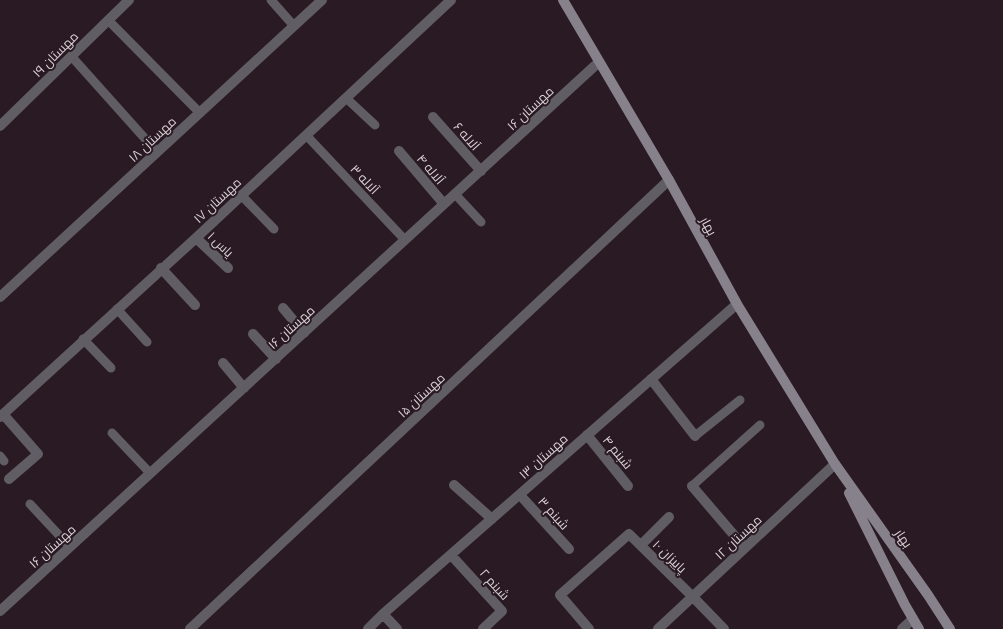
<svg xmlns="http://www.w3.org/2000/svg" width="1003" height="629" viewBox="0 0 1003 629" font-family="'Zilla Slab',Cairo,serif">
<style>
.lines{fill:none;stroke-linecap:round;stroke-linejoin:round}
.lane{stroke:#615d64;stroke-width:9}
.street{stroke:#615d64;stroke-width:10}
.secondary{stroke:#87818c;stroke-width:10}
.labels{text-anchor:middle;stroke-width:4;stroke-linejoin:round;paint-order:stroke}
.street-label{font-size:13px;fill:#dbd1d6;stroke:#291a23}
</style>
<rect width="100%" height="100%" fill="#291a23"/>
<g class="lines">
<path class="lane" d="M271 0 294 26
M108 20 200 113
M72 57 157 152
M346 98 375 125
M306 135 405 240
M455 194 481 222
M241 195 274 229
M117 309 147 342
M83 339 111 368
M112 433 150 473
M695 436 740 400
M0 456 4 461
M692 486 760 425
M30 504 70 547"/>
<path class="street" d="M433 117 481 171
M0 126 129 0
M399 151 444 204
M196 238 228 268
M161 268 195 305
M0 297 322 0
M283 308 304 333
M253 334 276 359
M223 363 244 388
M651 379 695 436
M3 414 38 454 9 479
M0 417 196 238 451 0
M587 435 628 486
M454 485 492 519
M692 486 745 548
M520 495 569 549
M641 545 669 517
M451 555 502 611 483 629
M0 611 599 62
M383 614 397 629
M190 629 669 180
M368 629 383 614 737 304
M589 629 560 595 629 534 693 597 724 629
M658 629 835 464
M902 629 913 619"/>
<path class="secondary" d="M563 0 669 180 737 304 835 464 928 595 950 629
M849 493 905 605 919 629"/>
</g>
<g class="labels">
<g class="street-label">
<text transform="translate(55 54) rotate(-45)" y="5">مهستان ۱۹</text>
<text transform="translate(530 108) rotate(-43)" y="5">مهستان ۱۶</text>
<text transform="translate(467 136) rotate(49)" y="5">آلاله ۶</text>
<text transform="translate(152 139) rotate(-43)" y="5">مهستان ۱۸</text>
<text transform="translate(431 169) rotate(50)" y="5">آلاله ۴</text>
<text transform="translate(365 179) rotate(47)" y="5">آلاله ۳</text>
<text transform="translate(217 200) rotate(-43)" y="5">مهستان ۱۷</text>
<text transform="translate(709 226) rotate(61)" y="5">بهار</text>
<text transform="translate(221 244) rotate(44)" y="5">یاس ۱</text>
<text transform="translate(291 327) rotate(-42)" y="5">مهستان ۱۶</text>
<text transform="translate(421 395) rotate(-43)" y="5">مهستان ۱۵</text>
<text transform="translate(618 452) rotate(51)" y="5">شبنم ۴</text>
<text transform="translate(543 456) rotate(-42)" y="5">مهستان ۱۳</text>
<text transform="translate(554 513) rotate(48)" y="5">شبنم ۳</text>
<text transform="translate(738 537) rotate(-43)" y="5">مهستان ۱۲</text>
<text transform="translate(904 538) rotate(55)" y="5">بهار</text>
<text transform="translate(52 546) rotate(-42)" y="5">مهستان ۱۶</text>
<text transform="translate(670 556) rotate(44)" y="5">پاییزان ۱۰</text>
<text transform="translate(495 584) rotate(48)" y="5">شبنم ۲</text>
</g>
</g>
</svg>
